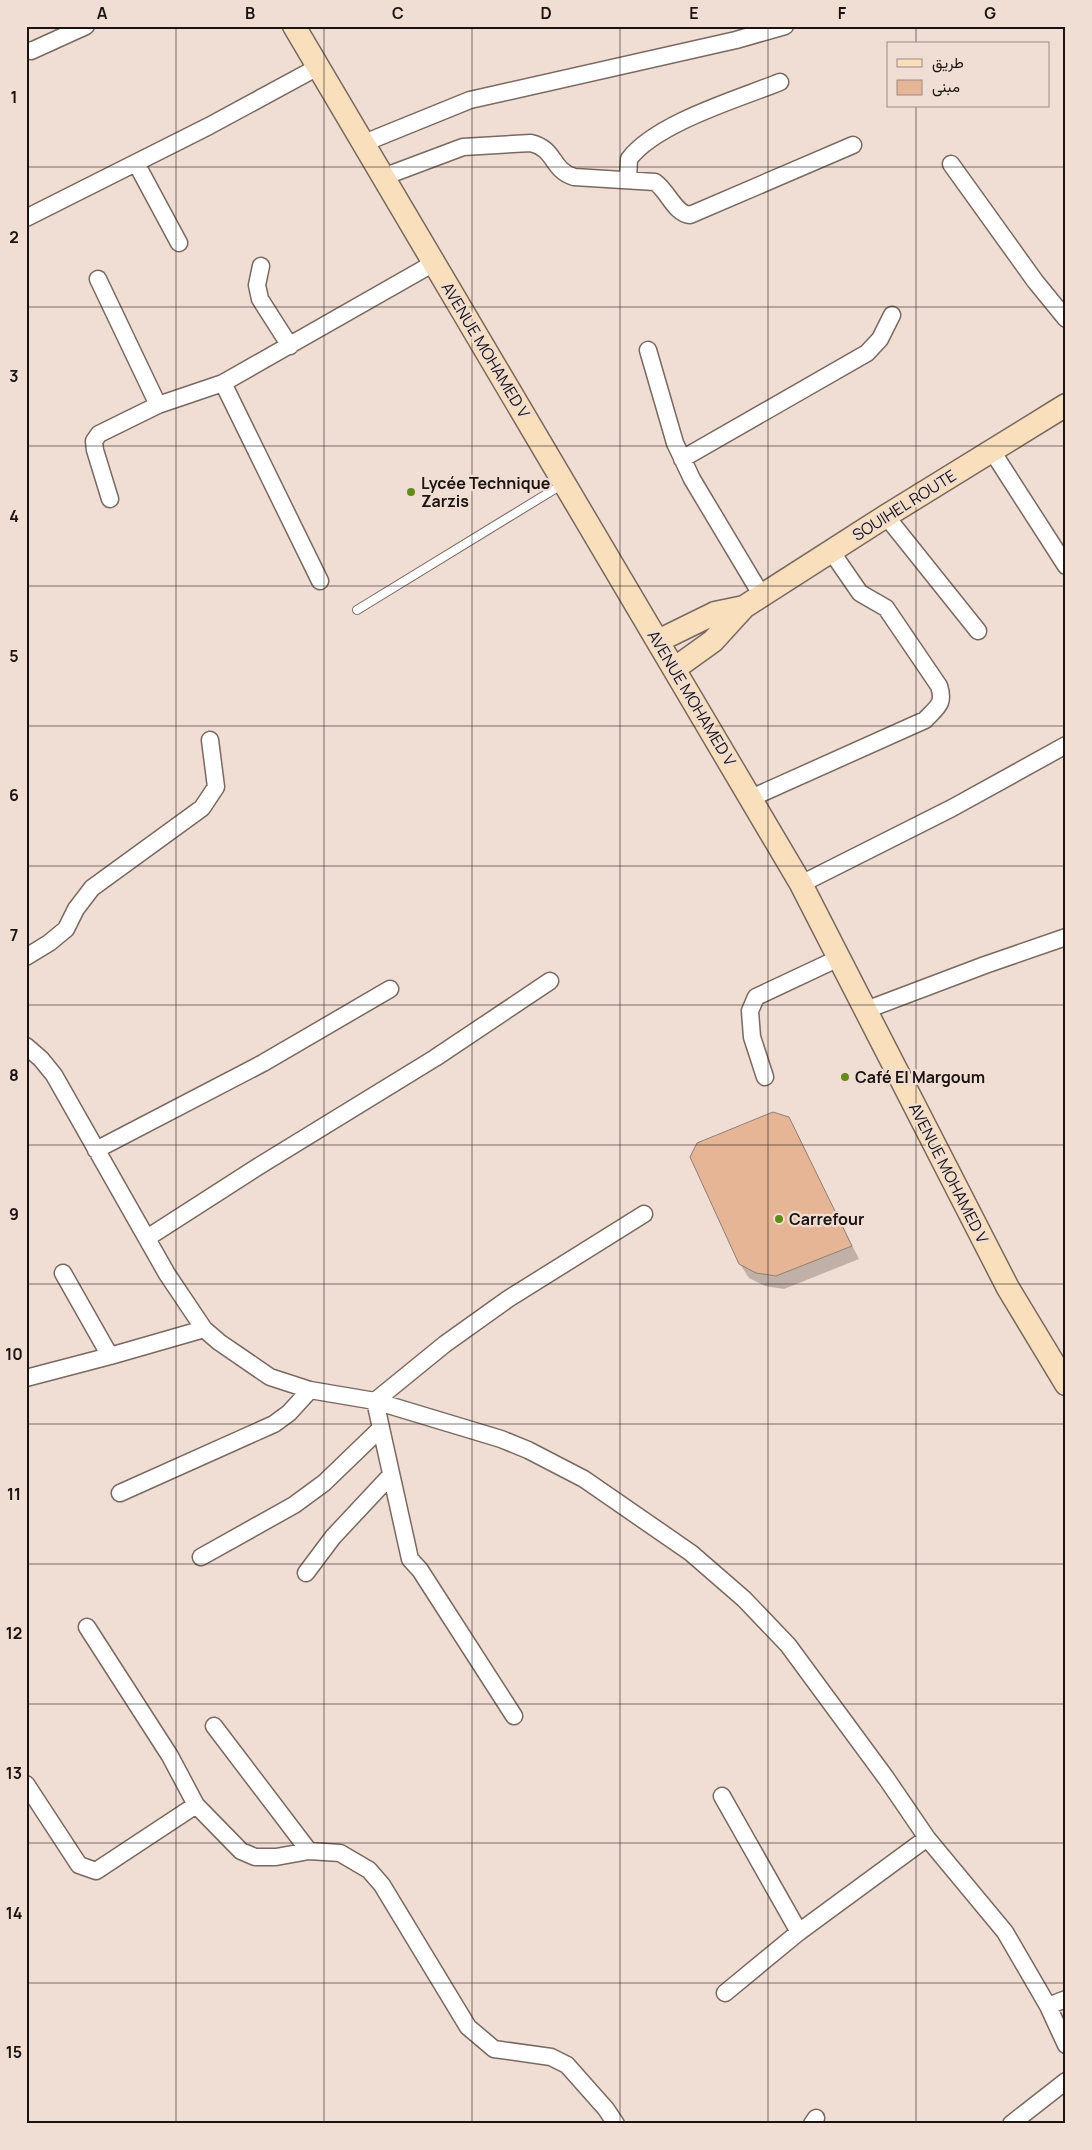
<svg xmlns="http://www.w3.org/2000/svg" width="1092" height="2150" viewBox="0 0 1092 2150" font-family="Manrope,Vazirmatn,sans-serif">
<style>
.shadow{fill:#0003}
.building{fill:#e5b596;stroke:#908076}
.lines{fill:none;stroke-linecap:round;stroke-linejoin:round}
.service-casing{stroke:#796961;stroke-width:10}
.minor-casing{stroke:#796961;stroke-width:19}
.secondary-casing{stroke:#796961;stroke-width:25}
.service{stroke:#fff;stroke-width:8}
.minor{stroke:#fff;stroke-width:16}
.secondary{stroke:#f9dfbb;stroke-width:22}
.grid{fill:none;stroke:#1a1310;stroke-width:1;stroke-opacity:0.55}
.poi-dot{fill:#628b19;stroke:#f0ddd3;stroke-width:2}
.labels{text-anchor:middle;stroke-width:4.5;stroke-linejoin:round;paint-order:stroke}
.street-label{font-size:16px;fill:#1a1310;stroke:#f0ddd3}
.poi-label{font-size:16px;font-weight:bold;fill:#1a1310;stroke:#f0ddd3;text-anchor:start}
.neatline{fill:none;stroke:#1a1310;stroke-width:2}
.grid-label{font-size:16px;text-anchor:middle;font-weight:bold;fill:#1a1310}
</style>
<rect width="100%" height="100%" fill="#f0ddd3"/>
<path class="shadow" d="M788 1118 859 1259 784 1289 765 1286 749 1278 740 1264Z"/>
<path class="building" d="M773 1112 789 1117 852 1246 776 1276 756 1273 739 1264 690 1157 697 1143Z"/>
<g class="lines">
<defs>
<path id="service" d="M357 610 563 484"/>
<path id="minor" d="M26 50 31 51 86 26
M364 143 470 100 736 40 785 26
M136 163 179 243
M951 164 1035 281 1066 319
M383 177 463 147 531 143C556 149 551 170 574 177L655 182C668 191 675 214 690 215L853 145
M628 180 629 159C656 123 738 99 780 82
M26 218 209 126 318 67
M261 266 257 285 260 299 290 346
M98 279 158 405
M648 350 675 443 692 479 762 596
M223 383 320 581
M992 451 1066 566
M682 459 867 353 880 339 892 315
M110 499 95 450 94 441 99 434 158 405 223 383 434 263
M886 516 978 631
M751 798 925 720C937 707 945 704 939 686L886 608 860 593 831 551
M801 884 952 808 1066 745
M26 957 49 943 66 929 76 909 92 888 202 808 216 787 210 740
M866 1010 985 965 1066 937
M26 1046 41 1059 54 1075 167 1274 204 1329 219 1342 270 1377 310 1390 375 1401 501 1439 528 1450 584 1479 691 1553 744 1599 788 1645 886 1778 927 1838 1005 1932 1048 2006
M765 1077 752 1037 750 1011 756 997 839 958
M96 1150 263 1063 390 989
M147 1238 259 1166 435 1058 550 981
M63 1273 110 1356
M26 1378 110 1356 204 1329
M120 1493 274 1424 289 1413 310 1390
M201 1557 294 1505 324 1483 381 1428
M306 1573 333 1537 391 1475
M87 1627 170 1756 196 1805 241 1851 255 1857H276L309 1851 340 1853 369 1870 382 1885 468 2027 494 2049 551 2057 567 2065 606 2109 616 2124
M514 1716 420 1570 410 1559 375 1401 445 1344 508 1299 644 1214
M214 1726 309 1851
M26 1784 79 1865 96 1871 196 1805
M722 1796 799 1932
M725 1993 799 1932 927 1838
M1066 1999 1048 2006 1066 2045
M812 2124 816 2118
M1011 2124 1066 2081"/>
<path id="secondary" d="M294 26 801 884 1008 1288 1066 1384
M658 641 715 613 744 607
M674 669 713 641 744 607 886 516 1066 405"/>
</defs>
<use href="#service" class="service-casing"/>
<use href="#minor" class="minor-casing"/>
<use href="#secondary" class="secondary-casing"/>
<use href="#service" class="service"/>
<use href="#minor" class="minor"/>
<use href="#secondary" class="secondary"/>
</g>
<path class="grid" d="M176 26V2124M324 26V2124M472 26V2124M620 26V2124M768 26V2124M916 26V44M916 106V2124M26 167H1066M26 307H1066M26 446H1066M26 586H1066M26 726H1066M26 866H1066M26 1005H1066M26 1145H1066M26 1284H1066M26 1424H1066M26 1564H1066M26 1704H1066M26 1843H1066M26 1983H1066"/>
<g class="poi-dot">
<circle cx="411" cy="492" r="5"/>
<circle cx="845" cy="1077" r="5"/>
<circle cx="779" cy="1219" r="5"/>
</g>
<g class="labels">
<g class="street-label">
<text transform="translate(486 350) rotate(59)" y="6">AVENUE MOHAMED V</text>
<text transform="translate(904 505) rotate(-32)" y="6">SOUIHEL ROUTE</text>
<text transform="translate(692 698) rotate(59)" y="6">AVENUE MOHAMED V</text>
<text transform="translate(949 1173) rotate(63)" y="6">AVENUE MOHAMED V</text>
</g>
<g class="poi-label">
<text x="421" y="489">Lycée Technique<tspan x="421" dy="18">Zarzis</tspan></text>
<text x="855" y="1083">Café El Margoum</text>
<text x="789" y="1225">Carrefour</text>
</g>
</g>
<rect width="1092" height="2150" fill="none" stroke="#f0ddd3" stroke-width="55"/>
<rect x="887" y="42" width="162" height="65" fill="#f0ddd3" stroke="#9a8c85"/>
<rect x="897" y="59" width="25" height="8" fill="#f9dfbb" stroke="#9a8c85"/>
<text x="932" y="68" font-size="15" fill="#1a1310">طريق</text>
<rect x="897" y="80" width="25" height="15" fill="#e5b596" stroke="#9a8c85"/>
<text x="932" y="92" font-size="15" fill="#1a1310">مبنى</text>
<rect x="28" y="28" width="1036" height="2094" class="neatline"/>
<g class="grid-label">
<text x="102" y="19">A</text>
<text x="250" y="19">B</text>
<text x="398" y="19">C</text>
<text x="546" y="19">D</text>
<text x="694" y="19">E</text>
<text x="842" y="19">F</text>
<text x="990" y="19">G</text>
<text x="14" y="103">1</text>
<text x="14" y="243">2</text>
<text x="14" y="382">3</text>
<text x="14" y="522">4</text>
<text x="14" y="662">5</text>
<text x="14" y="801">6</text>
<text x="14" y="941">7</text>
<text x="14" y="1081">8</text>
<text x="14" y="1220">9</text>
<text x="14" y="1360">10</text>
<text x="14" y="1500">11</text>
<text x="14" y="1639">12</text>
<text x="14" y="1779">13</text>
<text x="14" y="1919">14</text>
<text x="14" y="2058">15</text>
</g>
</svg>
